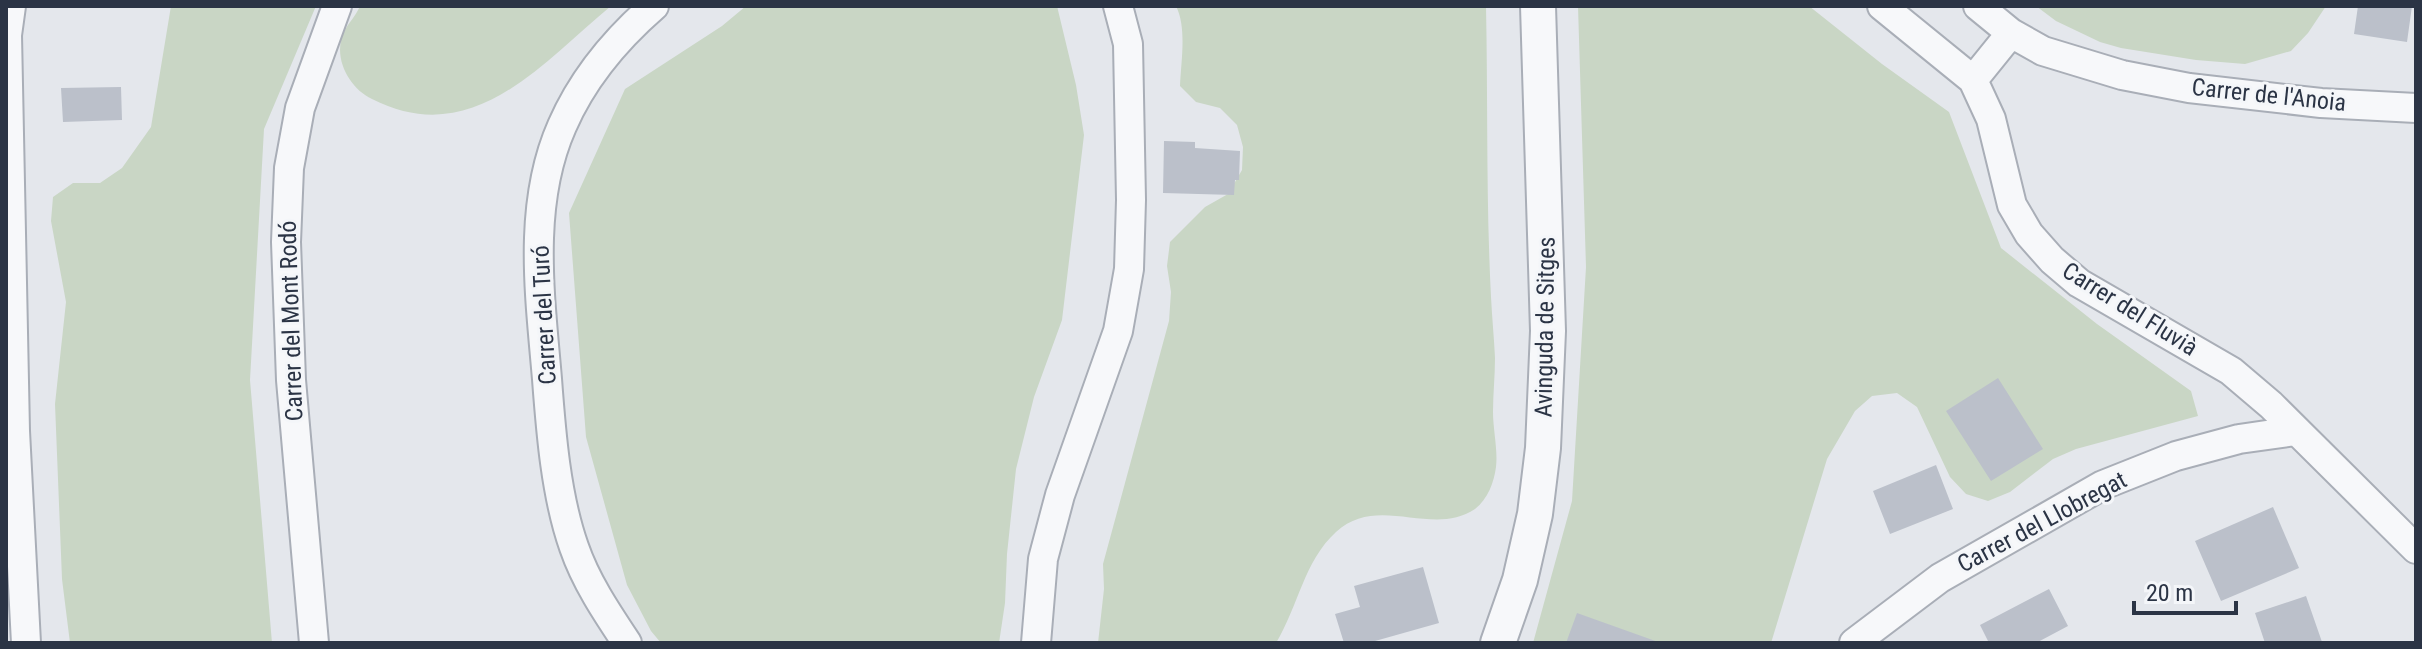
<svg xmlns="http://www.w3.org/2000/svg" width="2422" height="649" viewBox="0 0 2422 649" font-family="'Roboto Condensed',sans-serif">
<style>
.green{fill:#c9d6c5}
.building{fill:#bbc0ca}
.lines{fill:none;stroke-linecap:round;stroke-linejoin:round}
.minor-casing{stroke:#a9aeb7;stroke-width:32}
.tertiary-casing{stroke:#a9aeb7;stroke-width:38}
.minor{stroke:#f7f8fa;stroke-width:28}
.tertiary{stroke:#f7f8fa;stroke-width:34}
.labels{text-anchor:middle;stroke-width:6;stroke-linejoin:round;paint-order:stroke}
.street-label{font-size:24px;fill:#2b3445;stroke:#f4f6f9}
</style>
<rect width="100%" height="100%" fill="#e4e7ec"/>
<path class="green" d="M171 6H316L264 129 250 380 272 643H70L62 579 55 404 66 302 51 221 53 197 73 183H100L122 168 151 127Z
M360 6H611C540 65 472 150 372 99 349 88 332 57 344 32 348 23 356 16 360 6Z
M746 6H1057L1076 85 1084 135 1062 320 1034 397 1016 469 1007 554 1005 603 999 643H661L651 631 627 585 586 437 569 213 625 89 722 26Z
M1176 6H1486C1488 103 1486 200 1491 297 1492 317 1494 337 1495 358 1495 376 1493 394 1493 412 1493 430 1498 449 1496 467 1494 482 1488 499 1475 509 1432 538 1378 493 1336 532 1304 561 1298 607 1276 643H1098L1104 589 1103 564 1169 321 1171 292 1167 266 1170 242 1205 207 1228 194 1242 170 1243 147 1237 125 1220 108 1196 102 1180 86C1181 61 1187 28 1176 6Z
M1578 6H1809L1882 64 1949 112 2001 248 2097 324 2191 391 2198 416 2076 449 2053 459 2010 492 1988 501 1966 494 1950 477 1917 407 1897 393 1872 396 1855 411 1827 459 1771 643H1533L1572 501 1586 267Z
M2036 6H2326L2308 33 2291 51 2245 64 2196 60 2121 48 2100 42 2056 21Z"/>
<path class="building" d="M2358 6H2412L2407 42 2354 34Z
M121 87 122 120 63 122 61 88Z
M1164 141 1195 142V148L1240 151 1239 180H1235L1234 195 1163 193Z
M1998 378 2043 449 1991 481 1946 411Z
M1936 465 1953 509 1890 534 1873 491Z
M2273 507 2299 568 2221 601 2195 541Z
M1423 567 1439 623 1368 643H1344L1335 614 1360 607 1354 586Z
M2049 589 2068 626 2036 643H1989L1980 625Z
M2306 596 2322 642 2265 643 2255 613Z
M1577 613 1661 643H1566Z"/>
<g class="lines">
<defs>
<path id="minor" d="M11 6 7 35 15 431 26 643
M1882 6 1973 80 1991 119 2012 205 2029 234 2052 260 2079 283 2231 371 2271 405 2416 549
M1978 6 2011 33 2043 51 2122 75 2189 88 2321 103 2416 108
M1973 80 2011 33
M314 643 291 380 286 242 289 168 300 108 337 6
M627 643C607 613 586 582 574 547 556 496 551 433 547 379 540 296 527 205 562 126 582 80 616 39 654 6
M1036 643 1043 559 1060 495 1118 331 1129 269 1131 200 1128 44 1118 6
M1854 643 1940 578 2103 485 2176 456 2239 439 2295 431"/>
<path id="tertiary" d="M1498 643 1520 580 1535 514 1543 448 1548 331 1538 6"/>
</defs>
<use href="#minor" class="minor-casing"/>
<use href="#tertiary" class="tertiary-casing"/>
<use href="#minor" class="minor"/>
<use href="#tertiary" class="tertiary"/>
</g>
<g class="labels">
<g class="street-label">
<text transform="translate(2269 95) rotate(6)" y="8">Carrer de l'Anoia</text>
<text transform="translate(2130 309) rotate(32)" y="8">Carrer del Fluvià</text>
<text transform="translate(544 315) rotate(-93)" y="8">Carrer del Turó</text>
<text transform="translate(291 321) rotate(-92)" y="8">Carrer del Mont Rodó</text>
<text transform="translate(1545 327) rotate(-89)" y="8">Avinguda de Sitges</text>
<text transform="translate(2042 522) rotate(-28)" y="8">Carrer del Llobregat</text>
</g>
</g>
<rect width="2422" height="649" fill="none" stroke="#2b3445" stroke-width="16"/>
<path d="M2134 601v12h102v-12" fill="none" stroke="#2b3445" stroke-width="4"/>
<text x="2146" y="601" font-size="24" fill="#2b3445" stroke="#f4f6f9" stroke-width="6" paint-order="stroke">20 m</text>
</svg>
